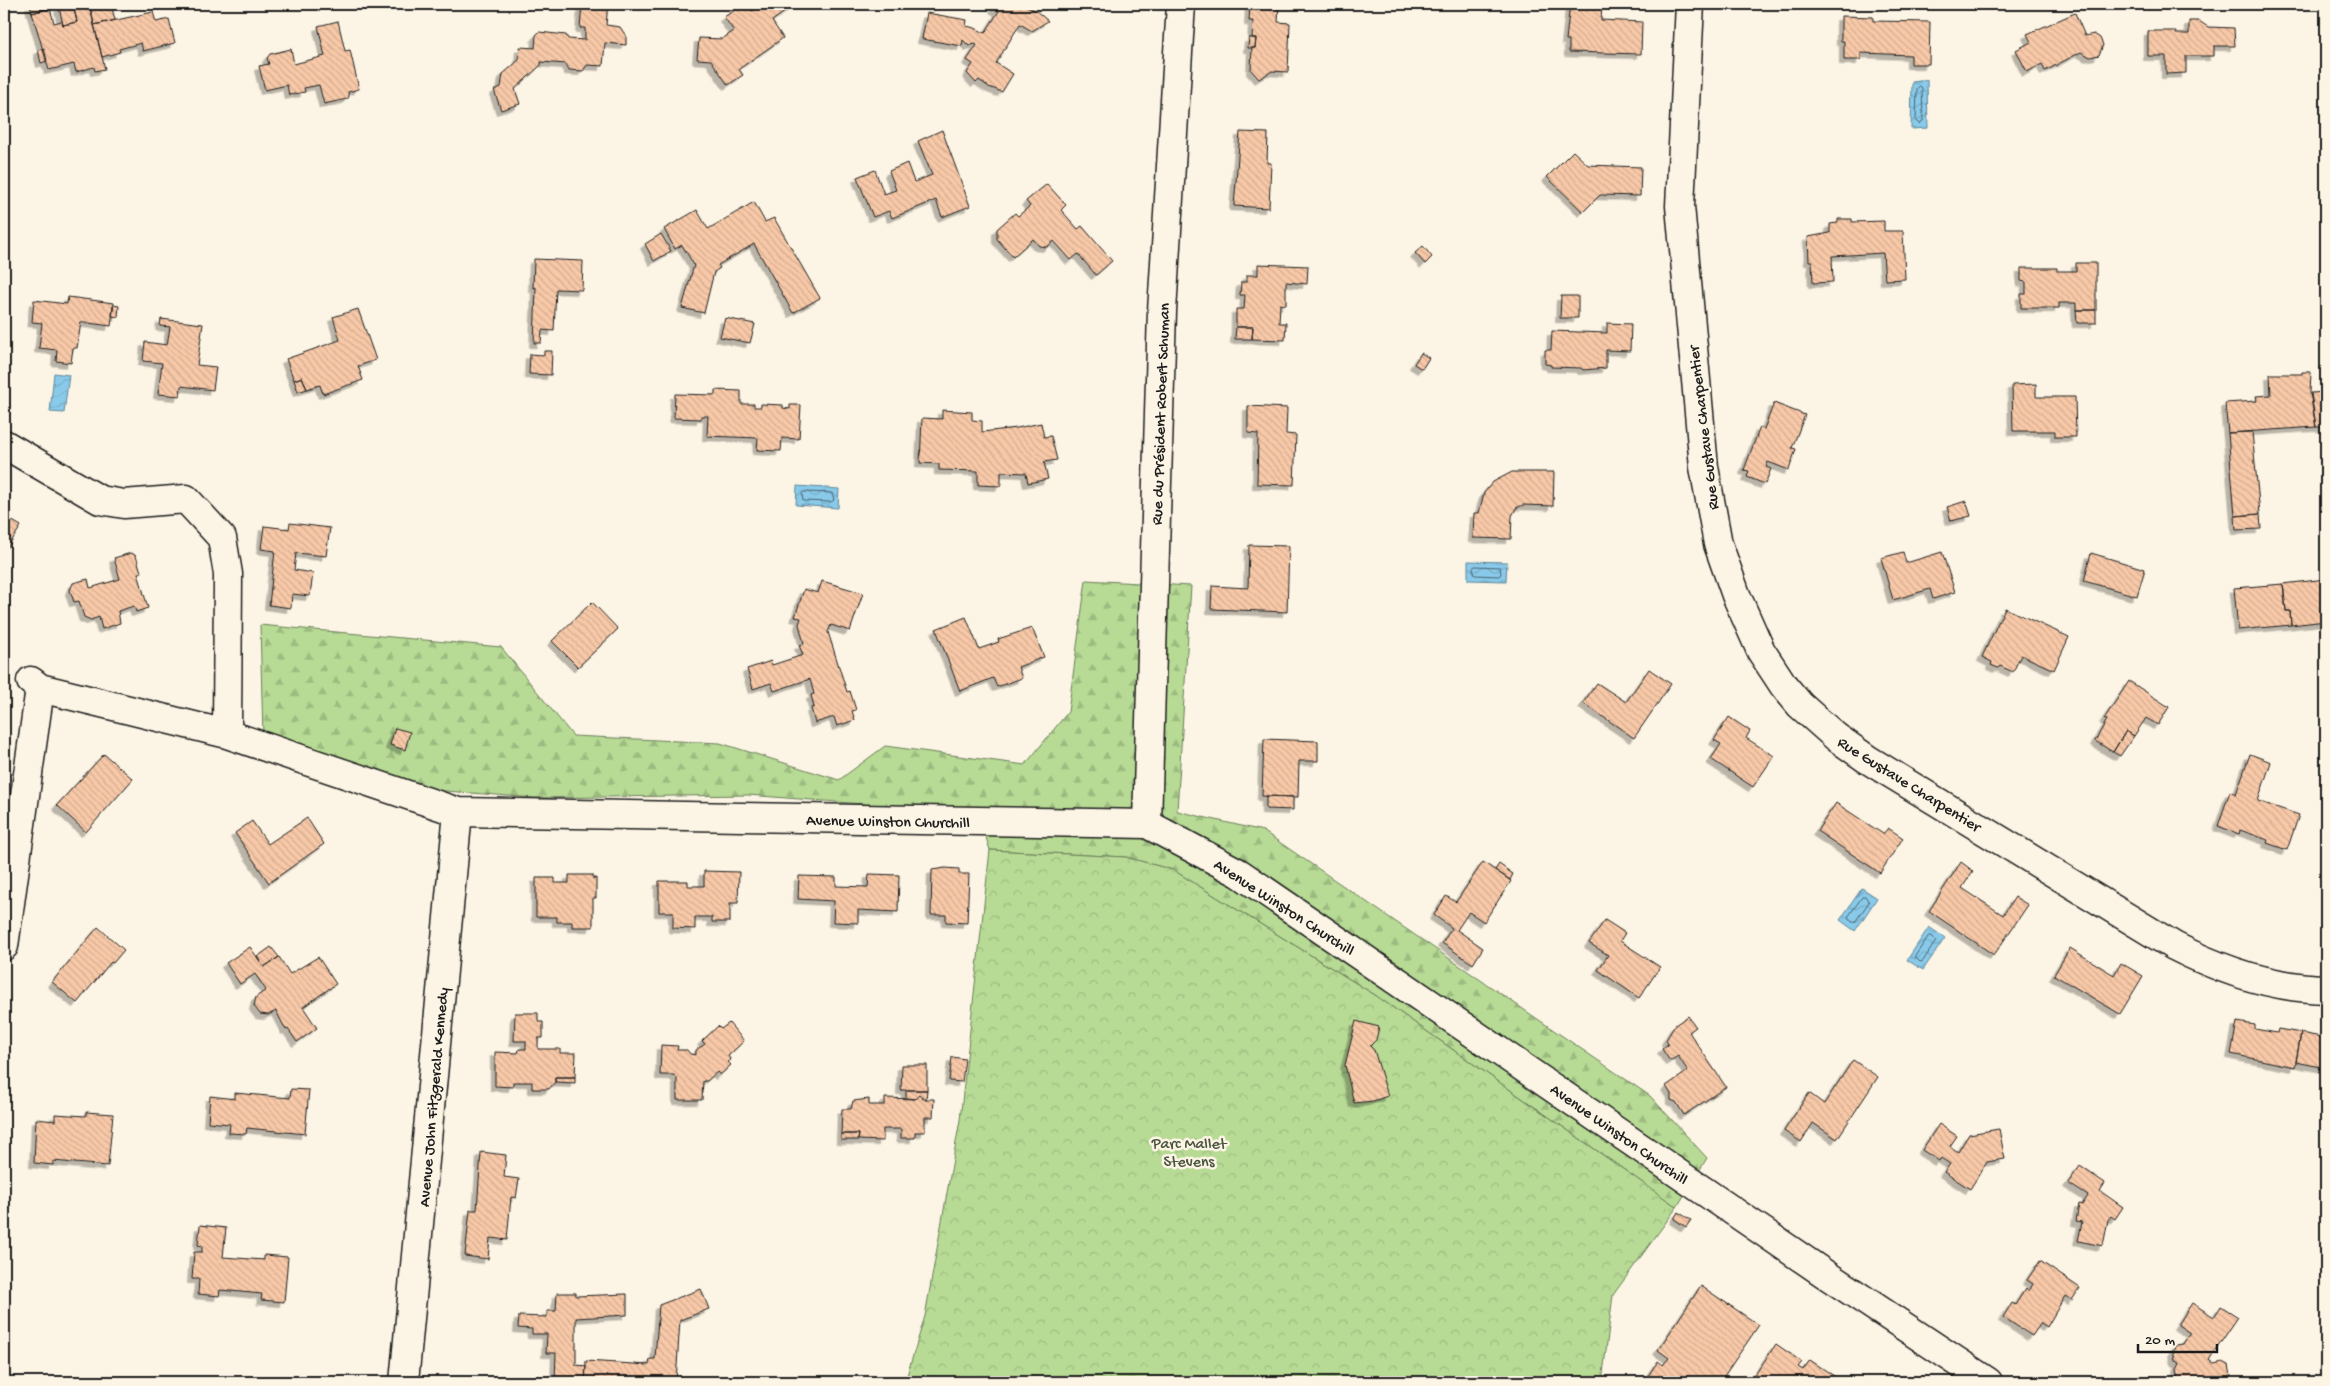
<svg xmlns="http://www.w3.org/2000/svg" width="2330" height="1386" viewBox="0 0 2330 1386" font-family="'Gochi Hand',sans-serif">
<style>
.forest{fill:url(#forest-firs);stroke:#6a7c58}
.park{fill:url(#park-crowns);stroke:#6a7c58}
.water{fill:url(#water-waves);stroke:#5d8498}
.lines{fill:none;stroke-linecap:round;stroke-linejoin:round}
.shore{stroke:#48626e;stroke-width:1}
.building{fill:url(#building-back-hatch);stroke:#1c1c1c;filter:url(#shadow)}
.minor-casing{stroke:#1c1c1c;stroke-width:31}
.minor{stroke:#fcf5e5;stroke-width:28}
.labels{text-anchor:middle;stroke-width:5;stroke-linejoin:round;paint-order:stroke}
.street-label{font-size:16px;fill:#1c1c1c;stroke:#fcf5e5}
.park-label{font-size:16px;fill:#4a5540;stroke:#fcf5e5}
</style>
<defs>
<pattern id="forest-firs" width="22" height="20" patternUnits="userSpaceOnUse" patternTransform="scale(1.25)"><rect width="22" height="20" fill="#b7db95"/><path d="M5 1l3.5 6h-7zM16 11l3.5 6h-7z" fill="#9dbb80"/></pattern>
<pattern id="park-crowns" width="20" height="18" patternUnits="userSpaceOnUse" patternTransform="scale(1.25)"><rect width="20" height="18" fill="#b7db95"/><path d="M2 6a3 3 0 1 1 6 0M12 15a3 3 0 1 1 6 0" fill="none" stroke="#9dbb80"/></pattern>
<pattern id="water-waves" width="16" height="10" patternUnits="userSpaceOnUse" patternTransform="scale(1.25)"><rect width="16" height="10" fill="#89caea"/><path d="M0 5q4-4 8 0t8 0" fill="none" stroke="#76adc8"/></pattern>
<pattern id="building-back-hatch" width="6" height="6" patternUnits="userSpaceOnUse" patternTransform="scale(1.25)"><rect width="6" height="6" fill="#f8c9a8"/><path d="M-1 5l2 2M0 0l6 6M5-1l2 2" fill="none" stroke="#d4ac90"/></pattern>
<filter id="shadow"><feDropShadow dx="-4.5" dy="4.5" stdDeviation="0" flood-color="#0004"/></filter>
</defs>
<rect width="100%" height="100%" fill="#fcf5e5"/>
<filter id="ink" filterUnits="userSpaceOnUse"><feTurbulence type="fractalNoise" baseFrequency=".02" numOctaves="2"/><feDisplacementMap in="SourceGraphic" scale="10" xChannelSelector="R" yChannelSelector="G"/><feConvolveMatrix kernelMatrix="1 2 1 2 8 2 1 2 1" color-interpolation-filters="sRGB"/></filter>
<g filter="url(#ink)">
<path class="forest" d="M1086 580 1191 586 1177 811 1263 831 1650 1096 1707 1158 1677 1207 1375 995 1173 870 1126 857 990 850 978 813 748 795 534 798 421 789 263 736 260 625 501 647 573 736 720 743 839 780 885 746 1025 765 1068 712Z"/>
<path class="park" d="M990 850 1126 857 1173 870 1375 995 1677 1207 1613 1295 1602 1382H905L925 1316 960 1120Z"/>
<path class="water" d="M1927 80 1928 128 1911 129 1912 82Z
M54 373 69 375 64 413 50 412Z
M797 486 839 489 838 508 796 505Z
M1468 561 1507 562 1506 581 1468 580Z
M1862 888 1877 898 1855 931 1840 920Z
M1929 927 1945 938 1923 970 1907 960Z"/>
<g class="lines">
<path class="shore" d="M1920 86 1922 88 1923 121 1919 124 1916 121 1917 89Z
M804 492 832 493 834 500 831 502 803 501 802 494Z
M1475 566 1500 567 1501 574 1499 576 1475 575 1473 569Z
M1865 896 1869 902 1855 922H1852L1848 917 1862 897Z
M1929 936H1932L1936 941 1923 961 1920 962 1915 957Z"/>
</g>
<path class="building" d="M30 4H49L50 8 32 13Z
M73 4 77 22 63 25 59 7Z
M73 4H89L105 69 95 71 94 67 76 72 74 64 49 70 32 13 50 8 54 23 62 21 63 25 77 22Z
M95 4H111L115 20 94 25 90 5Z
M582 4H608L606 25 620 27 626 36V45L605 43 603 66 587 65 583 71 569 70 566 64 541 62V65L515 89 520 104 501 110 494 90 501 87 503 74 519 60 520 47 535 48 536 35 539 32 566 35 568 39 585 40V28H580Z
M744 4H747L752 11 762 4 793 6 772 21 783 38 739 69 743 75 728 85 711 60 697 59 699 38 722 39 734 31 724 17Z
M997 4H1023L1035 10 1048 21 1032 31 1020 24 996 63 1013 74 1002 92 989 87 979 80 976 83 967 73 973 64 967 60 977 45 975 44 969 46 963 40 962 46 922 39 927 13 967 20 966 26 975 28 985 33 999 11 994 8Z
M1250 4H1279L1278 22 1290 23 1288 72 1272 71 1259 79 1251 70 1252 48H1255L1256 38H1252L1253 21H1249Z
M1570 4H1602L1601 20 1642 22 1641 54 1569 52V40H1566Z
M153 12 156 22 169 19 175 43 143 51 141 43 119 49 120 52 102 57 94 25Z
M2075 13 2085 36 2094 34 2100 38 2103 45 2099 55 2090 57 2081 52 2045 71 2042 64 2027 72 2016 50 2031 42 2027 34Z
M1841 16 1873 17V21L1930 22 1929 64H1911V55L1861 53V60H1844V41H1841Z
M338 21 345 51 350 50 359 89 348 92 349 97 347 99 324 104 319 85 304 88 305 92 289 95 287 85 265 90 259 66 269 64 267 58 270 54 291 49 294 64 325 56 318 26Z
M2189 21H2199L2208 27 2234 28 2235 46H2214V56H2186V73L2166 74V56H2148V31H2176V34H2189Z
M1249 38H1256L1255 48H1248Z
M44 48 47 61 41 63 38 50Z
M942 130 970 206 942 217 936 200 892 218 889 211 873 217 857 177 875 170 884 194 896 190 889 171 907 163 914 182 932 175 918 141Z
M1240 132 1268 133 1267 163H1271L1269 208 1234 206Z
M1573 151 1588 165 1641 167 1640 196 1600 195 1583 212 1547 177Z
M1047 184 1066 205 1061 210 1078 229 1082 226 1112 261 1096 275 1078 254 1071 260 1054 241 1047 247 1039 246 1033 239 1013 257 997 239V229L1015 213 1018 216 1030 206 1026 201Z
M754 202 765 222 774 218 820 298 793 313 754 244 718 265 720 268 714 272 704 313 682 308 694 265 682 245 675 249 664 229 697 210 708 229Z
M1838 219H1852V222L1884 221V231H1903L1905 279 1885 280 1883 253 1832 256 1833 282 1813 283 1812 261H1809L1808 237 1830 233V224L1838 223Z
M661 234 671 251 654 261 645 244Z
M1423 246 1432 257 1425 264 1415 253Z
M534 259 583 261 582 290 556 289 554 331 542 330 541 343H534L536 287 533 288Z
M2076 263H2096V310H2076V303H2059V308H2021V294H2026V282L2021 281V268H2057V271H2076Z
M1258 264 1308 266 1307 284 1286 282V305L1280 304 1279 323H1286L1285 340 1252 339 1253 327H1236V309H1244L1245 295H1240L1241 282H1247V275H1258Z
M1561 296H1578V318H1560Z
M68 297 114 303 111 326 81 322 77 348H73L71 363 56 361 57 350 39 348 42 323 32 322 34 300 67 304Z
M113 305 119 306 118 317 112 316Z
M358 309 376 360 358 366 363 380 323 394 320 385 307 389 302 377 294 380 286 359 340 340 333 317Z
M2076 310H2096V323H2077Z
M725 318 755 324 750 343 720 337Z
M161 319 203 324 197 365 216 367 213 390 181 386 180 396 158 394 162 363 143 361 145 342 167 345 170 327 160 326Z
M1607 323 1631 324 1630 351 1606 350V368L1583 370 1581 368 1551 367V365L1545 364V350H1551L1552 331 1607 333Z
M1236 327H1253L1252 339H1235Z
M544 351H552L551 375 529 374 530 354 544 355Z
M1421 353 1429 358 1422 369 1414 364Z
M2302 372H2311L2310 393 2316 427 2228 433 2225 403 2257 401 2256 396 2271 395 2270 374H2302Z
M302 377 307 389 298 392 294 380Z
M2036 384V397H2075L2076 437H2055V431H2013L2012 385Z
M715 390 741 391V404H754V407H761V404L783 405V408L790 409V405H801L799 439 782 438 781 451 757 450 758 438 707 436 708 416H701V419L674 418 675 394 715 395Z
M2326 392V427H2316L2311 393Z
M1774 403 1805 415 1792 448 1796 449 1789 470 1768 462 1766 467 1771 469 1765 484 1747 477 1749 471 1744 470 1760 427 1764 429Z
M1248 406 1287 408 1286 434 1296 435 1294 485 1257 484 1258 434 1248 433Z
M942 410 972 412V420L982 421V432L1017 428 1041 423 1044 437 1051 436 1057 460 1044 462 1048 479 1028 483 1026 473 1001 472V486L978 485V471L939 470V464L920 463 922 418 942 419Z
M2252 432 2260 514 2235 516 2228 433Z
M1512 472H1554L1553 506 1523 505 1516 508 1512 516 1511 539 1473 538 1474 513H1479L1484 493 1493 482Z
M1966 501 1971 516 1951 521 1947 507Z
M2260 514 2261 529 2236 530 2235 516Z
M4 516 21 526 4 553Z
M290 523 330 528 326 556 296 553 294 570 313 573 310 596 292 594 291 608 269 605 275 551 261 549 264 526 289 529Z
M1249 545 1289 546 1287 612 1211 609 1212 586 1248 588Z
M1903 552 1906 563 1942 552 1955 592 1933 599 1930 589 1893 600 1881 558Z
M131 553 135 555 137 559 141 572 138 573 148 608 136 612 134 606 118 611 120 623 102 629 99 617 91 620 84 617 79 601 74 602 70 590 73 583 88 579 90 588 120 579 114 558Z
M2091 553 2145 569 2137 596 2084 581Z
M2326 579V621L2291 625 2290 611H2286L2283 584Z
M822 581 863 593 850 631 831 625 828 632 847 692 850 691 856 710 852 711 855 720 837 726 834 717 815 723 811 708 814 707 811 695 814 694 810 679 774 691 771 683 753 689 747 669 771 661 772 665 803 655 799 645 804 644 799 624 801 618 795 617 804 589 818 593Z
M2283 584 2286 611H2290L2291 625 2238 630 2234 588Z
M592 602 618 629 578 667 552 641Z
M2005 608 2069 637 2054 670 2021 655 2013 672 2000 666 1998 668 1991 665 1992 662 1982 657Z
M966 617 979 649 999 642 998 639 1032 628 1044 657 1018 667 1022 678 997 687 993 678 960 691 936 629Z
M1649 669 1671 684 1634 738 1583 703 1597 683 1626 702Z
M2129 681 2169 707 2158 725 2146 718 2134 736 2126 731 2113 752 2095 741 2107 720 2104 719Z
M1729 717 1750 731 1746 738 1774 756 1753 787 1711 759 1721 744 1714 740Z
M395 728 410 732 405 750 390 745Z
M2126 731 2134 736 2120 756 2113 752Z
M1264 739 1318 741V761H1299L1298 797 1262 796Z
M104 754 133 779 86 832 57 805Z
M2250 754 2271 762 2258 801 2299 815 2287 850 2267 843 2268 840 2240 830 2239 834 2218 826 2230 791 2236 794Z
M1266 796 1293 797V810L1266 809Z
M1836 803 1883 834 1888 828 1903 838 1880 873 1817 831Z
M307 818 324 844 269 883 235 833 252 821 268 844Z
M1483 862 1511 881 1484 922 1469 912 1457 930 1483 948 1473 964 1442 943 1452 928 1434 915 1446 896 1456 902Z
M1961 862 1973 871 1962 888 2003 915 2015 897 2028 905 1994 955 1929 911Z
M1499 864 1513 874 1510 880 1495 870Z
M945 868 959 869V874H969L967 923 946 922V915H931L932 870Z
M704 871 739 872 738 903H730V922H712V917H695V929L673 928V912H659V881H688V886H704Z
M869 874 899 875 898 912 858 910V923L833 922 834 901 798 899 799 876 836 877V886L868 887Z
M569 875H593V879L596 878V898H593V927H572V922H557V917H536V878H555V883H569Z
M1605 920 1625 933 1620 941 1660 967 1639 998 1598 970 1608 955 1589 943Z
M98 927 124 950 113 963 111 962 77 1003 52 982Z
M250 947 264 967 279 957 290 974 318 957 336 984 303 1007 317 1028 297 1042 288 1029 286 1030 276 1011 268 1015 260 1014 254 1006 256 997 266 990 255 974 240 984 226 963Z
M271 947 279 957 264 967 257 957Z
M2070 948 2114 975 2121 963 2143 976 2120 1014 2054 975Z
M515 1013H538V1022H543V1038H538V1049H560V1053H576L575 1077H555V1082L549 1089H532V1082H513V1087L495 1086V1052L518 1053 519 1049H526V1041H514Z
M1688 1016 1696 1027 1689 1032 1726 1087 1684 1115 1676 1102 1671 1100V1094L1666 1086 1688 1071 1678 1056 1670 1061 1662 1049 1668 1044 1666 1040 1675 1025Z
M1356 1021 1379 1027 1376 1040 1370 1046 1374 1050 1388 1096 1373 1101 1354 1103 1345 1065Z
M2237 1022 2255 1025V1029L2277 1033 2278 1029 2301 1033 2295 1067 2231 1054Z
M729 1023 744 1041 728 1056 731 1060 728 1062 731 1065 720 1075 717 1072 707 1081H703L702 1100H677V1078L674 1075H660L661 1045 678 1046 677 1050H687L690 1054 696 1055V1050L705 1044 702 1041 718 1026 721 1029Z
M2301 1033 2326 1038V1068L2296 1062Z
M952 1057 965 1059 962 1082 949 1081Z
M1853 1060 1878 1077 1837 1139 1813 1123 1801 1142 1784 1131 1809 1093 1824 1104Z
M902 1065H927V1090H901Z
M555 1077H575V1083L555 1082Z
M291 1089 309 1090 305 1134 247 1128 246 1134 229 1133 230 1124 208 1122 210 1096 235 1099V1093L290 1098Z
M906 1090H927L926 1099 919 1095 915 1099 906 1098Z
M919 1095 923 1099H934L933 1117H925V1132H915V1138H901V1129H883V1141L858 1140 859 1134H841L842 1109H851L853 1101 869 1099V1105H885V1098L915 1099Z
M86 1112 113 1114 108 1166 53 1161V1165L34 1163 36 1119 55 1121V1114L86 1116Z
M1939 1124 1957 1136 1950 1146 1958 1152 1969 1134 1999 1129 2005 1159 1987 1162 1970 1189 1944 1172 1950 1164 1941 1158 1939 1161 1922 1150Z
M841 1134H859L858 1140H841Z
M481 1152 506 1155 504 1177 519 1179 516 1198 511 1197 507 1240 490 1238 488 1259 465 1256 470 1210H477Z
M2080 1166 2105 1183 2100 1191 2123 1207 2115 1219 2111 1216 2108 1220 2103 1246 2078 1241 2082 1222 2076 1221 2079 1204 2082 1205 2088 1196 2068 1183Z
M1678 1212 1691 1220 1686 1227 1674 1219Z
M200 1225 226 1228 223 1257 264 1260V1255L288 1257 284 1302 261 1300 262 1294 220 1290 219 1296 198 1294 199 1279H192L194 1252H202V1246L198 1245Z
M2040 1261 2080 1288 2072 1300 2065 1296 2047 1327 2041 1323 2032 1336 2003 1317 2012 1303 2015 1305 2026 1288 2029 1291 2033 1284 2027 1280Z
M1701 1286 1759 1325 1720 1382H1644L1658 1361 1663 1365 1669 1358 1658 1350Z
M701 1289 709 1309 680 1320 676 1382H585L586 1361 649 1365 650 1359H655L659 1305Z
M557 1293H576V1296L627 1294V1315L576 1318V1365L586 1366 585 1382 555 1380 556 1353H546L547 1334H532V1329L518 1328 519 1316 547 1317V1311H556Z
M2192 1303 2214 1317 2221 1306 2238 1317 2209 1360 2214 1364 2223 1362 2229 1365 2231 1376 2227 1382 2179 1381 2177 1369 2180 1364 2175 1360 2173 1351 2176 1345 2183 1344 2190 1333 2178 1325Z
M1776 1344 1802 1362 1798 1367 1803 1370 1810 1360 1843 1382H1750Z"/>
<g class="lines">
<defs>
<path id="minor" d="M1690 4 1680 206 1704 467 1718 544 1736 595 1761 651 1784 686 1800 705 1836 737 1867 759 2174 946C2221 970 2272 988 2326 989
M4 444 100 500 124 504 186 499 222 538 228 574 227 734
M31 681 40 688 227 734 458 812 1147 824 1239 873 1825 1274 1988 1382
M1147 824 1162 311 1181 4
M4 946 40 688
M404 1382 458 812"/>
</defs>
<use href="#minor" class="minor-casing"/>
<use href="#minor" class="minor"/>
</g>
</g>
<g class="labels">
<g class="street-label">
<text transform="translate(1159 414) rotate(-88)" y="6">Rue du Président Robert Schuman</text>
<text transform="translate(1702 428) rotate(-97)" y="6">Rue Gustave Charpentier</text>
<text transform="translate(1910 783) rotate(32)" y="6">Rue Gustave Charpentier</text>
<text transform="translate(888 820) rotate(1)" y="6">Avenue Winston Churchill</text>
<text transform="translate(1285 906) rotate(33)" y="6">Avenue Winston Churchill</text>
<text transform="translate(432 1097) rotate(-85)" y="6">Avenue John Fitzgerald Kennedy</text>
<text transform="translate(1620 1133) rotate(35)" y="6">Avenue Winston Churchill</text>
</g>
<g class="park-label">
<text x="1189" y="1148">Parc Mallet<tspan x="1189" dy="18">Stevens</tspan></text>
</g>
</g>
<rect width="2330" height="1386" fill="none" stroke="#fcf5e5" stroke-width="20"/>
<rect x="10" y="10" width="2310" height="1366" fill="none" stroke="#1c1c1c" stroke-width="2" filter="url(#ink)"/>
<path d="M2138 1344v8h79v-8" fill="none" stroke="#1c1c1c" stroke-width="2.5"/>
<text x="2145" y="1344" font-size="15" fill="#1c1c1c" stroke="#fcf5e5" stroke-width="4" paint-order="stroke">20 m</text>
</svg>
